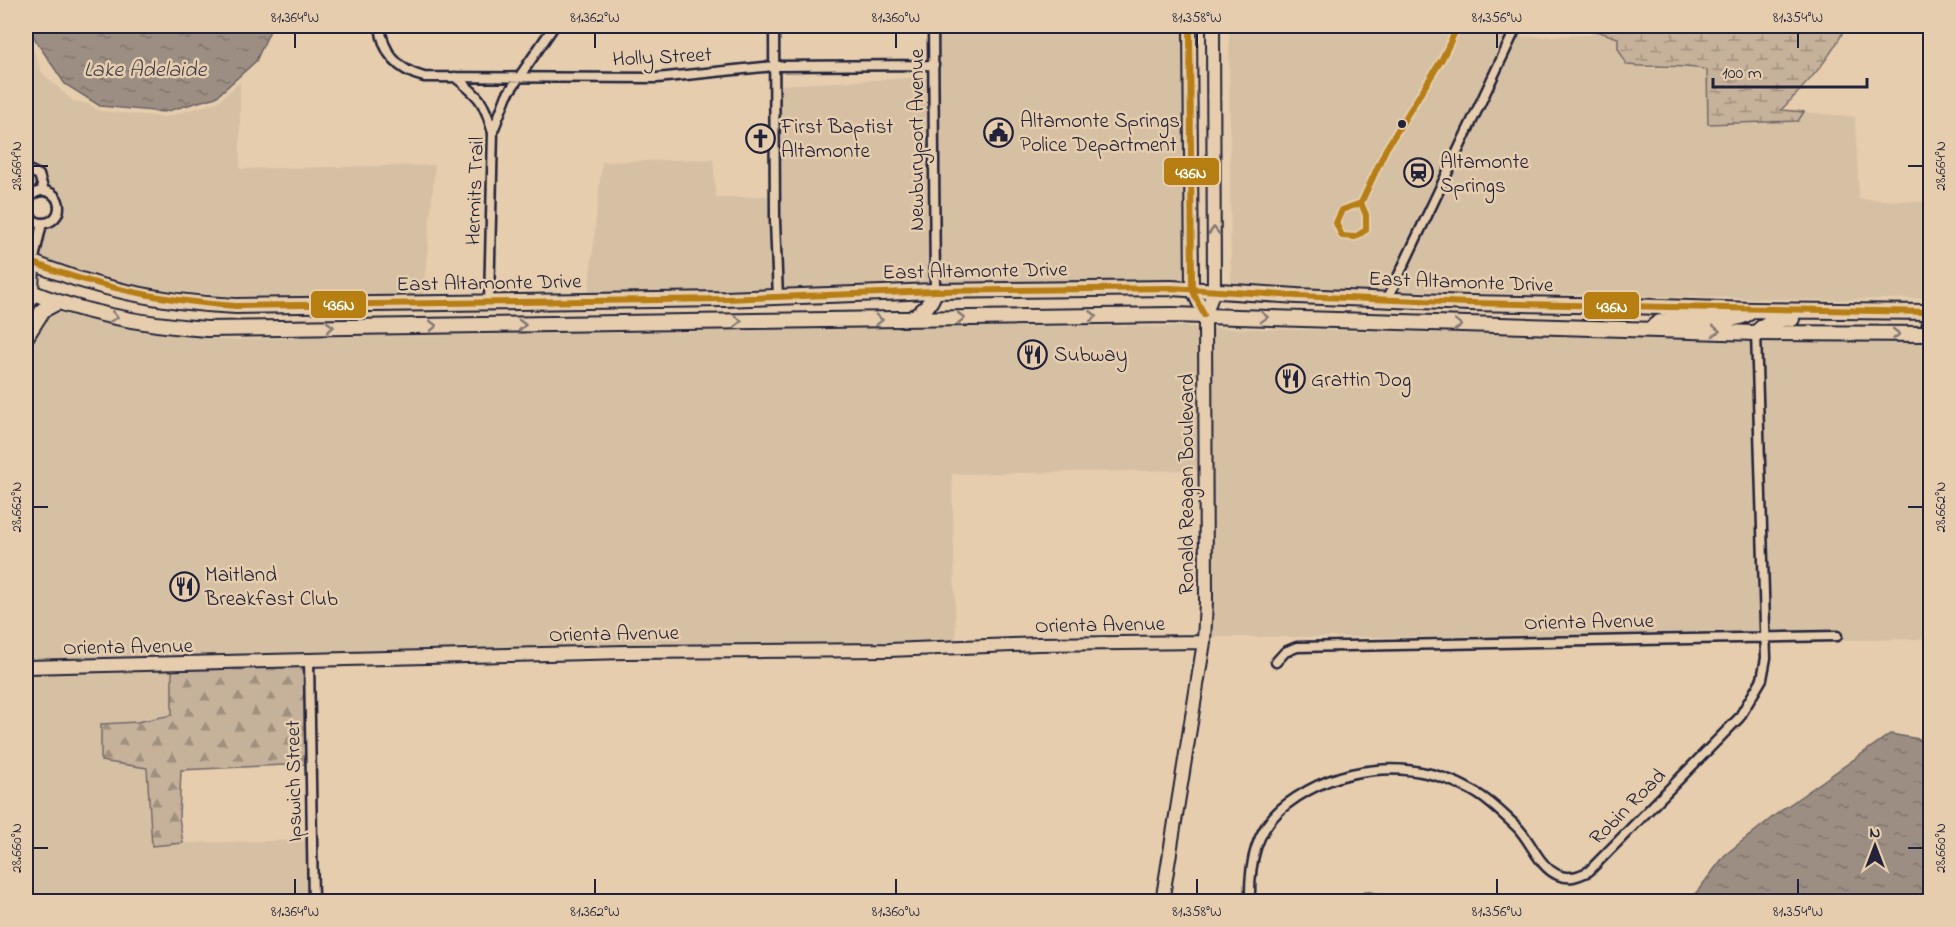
<svg xmlns="http://www.w3.org/2000/svg" width="1956" height="927" viewBox="0 0 1956 927" font-family="'Indie Flower',sans-serif">
<style>
.built{fill:#d6c0a4}
.forest{fill:url(#forest-firs);stroke:#746a6a;stroke-width:1.5}
.wetland{fill:url(#wetland-marsh);stroke:#746a6a;stroke-width:1.5}
.water{fill:url(#water-ripples);stroke:#6c6366;stroke-width:1.5}
.lines{fill:none;stroke-linecap:round;stroke-linejoin:round}
.street-casing{stroke:#22223b;stroke-width:13}
.secondary-casing{stroke:#22223b;stroke-width:16}
.primary-casing{stroke:#22223b;stroke-width:18}
.street{stroke:#e5cdad;stroke-width:8}
.secondary{stroke:#e5cdad;stroke-width:12}
.primary{stroke:#e5cdad;stroke-width:14}
.bus-1-casing{stroke:#e5cdad;stroke-width:10}
.bus-1{stroke:#b77e12;stroke-width:6}
.oneway{stroke:#847874}
.ticks{fill:none;stroke:#22223b;stroke-width:2}
.bus-dot{fill:#22223b;stroke:#e5cdad;stroke-width:2}
.labels{text-anchor:middle;stroke-width:5;stroke-linejoin:round;paint-order:stroke}
.street-label{font-size:21px;fill:#22223b;stroke:#e5cdad}
.poi-label{font-size:21px;fill:#22223b;stroke:#e5cdad;text-anchor:start}
.water-label{font-size:22px;font-style:italic;fill:#413d4d;stroke:#e5cdad}
.line-badge{stroke:#e5cdad;stroke-width:2}
.badge-label{font-size:16px;text-anchor:middle;font-weight:bold;fill:#fff}
.neatline{fill:none;stroke:#22223b;stroke-width:2}
.ticks-label{font-size:15px;text-anchor:middle;fill:#22223b}
</style>
<defs>
<pattern id="forest-firs" width="22" height="20" patternUnits="userSpaceOnUse" patternTransform="scale(1.5)"><rect width="22" height="20" fill="#c6b19a"/><path d="M5 1l3.5 6h-7zM16 11l3.5 6h-7z" fill="#a0907f"/></pattern>
<pattern id="wetland-marsh" width="20" height="14" patternUnits="userSpaceOnUse" patternTransform="scale(1.5)"><rect width="20" height="14" fill="#c6b19a"/><path d="M1 5h8M5 5V1M11 12h8M15 12V8" fill="none" stroke="#a0907f"/></pattern>
<pattern id="water-ripples" width="26" height="14" patternUnits="userSpaceOnUse" patternTransform="scale(1.5)"><rect width="26" height="14" fill="#9d8e83"/><path d="M2 4q2-2 4 0t4 0M15 11q2-2 4 0t4 0" fill="none" stroke="#80746c"/></pattern>
</defs>
<rect width="100%" height="100%" fill="#e5cdad"/>
<filter id="ink" filterUnits="userSpaceOnUse"><feTurbulence type="fractalNoise" baseFrequency=".0167" numOctaves="2"/><feDisplacementMap in="SourceGraphic" scale="12" xChannelSelector="R" yChannelSelector="G"/><feConvolveMatrix kernelMatrix="1 2 1 2 8 2 1 2 1" color-interpolation-filters="sRGB"/></filter>
<g filter="url(#ink)">
<path class="built" d="M939 26H1182L1187 287 941 291Z
M1229 26H1511L1385 291 1231 288Z
M1593 30 1618 38 1627 65 1650 68 1693 67 1707 70 1708 124 1798 121 1804 112 1855 117 1859 199 1930 202V298L1831 300 1397 291 1517 37 1591 35Z
M26 31 42 73 73 101 89 104 100 111 165 117 217 102 240 82V169L435 165 423 297 219 296 120 284 76 271 38 257 46 229 56 225 61 218 64 207 63 199 58 192 48 186 41 170 26 163Z
M928 77 930 291 781 294 780 85Z
M713 159 716 198 770 196 771 294 588 296 602 162Z
M57 308 108 324 224 340 298 338 302 339 303 337 489 335 512 333 701 332 702 331 769 329 1120 326 1200 327V470L952 474 956 642 889 644 626 646 26 661V369L33 335 46 315Z
M1211 328 1751 339 1761 631 1444 637H1209Z
M1761 339 1930 340V639L1842 640V631H1771Z
M172 670V715L137 722 101 724 147 768 152 846 189 843 307 840 308 901 26 902V672Z"/>
<path class="forest" d="M304 667 306 764 181 770 179 817 183 843 152 846 147 768 101 761V724L137 722 172 715V670Z"/>
<path class="wetland" d="M1594 26H1846C1831 58 1806 85 1781 110L1804 112 1798 121 1708 124 1707 70C1681 64 1653 68 1627 65L1618 48V38L1593 30Z"/>
<path class="water" d="M28 26H272L256 61 216 97 164 112 100 106 65 84 38 44Z
M1890 734 1930 741V901H1690L1725 855 1779 812Z
M1365 891 1398 897 1406 901H1350Z"/>
<g class="lines">
<defs>
<path id="street" d="M380 26C383 53 397 70 424 77L657 78 774 66 934 65
M774 26 775 221 778 298
M933 26 935 291
M455 77C479 96 484 101 492 130
M26 169 39 175 44 191
M27 207a16 16 0 1 1 32 0a16 16 0 1 1-32 0Z
M33 263 42 223
M1387 300 1517 26
M489 303 493 131 507 95 554 26
M1927 312V334
M309 661 313 902
M1276 662 1285 652 1297 647 1837 636
M1250 902C1249 864 1255 828 1287 804 1339 765 1409 758 1467 788 1486 797 1502 813 1517 827 1531 841 1539 867 1558 875 1569 880 1579 876 1589 871L1739 718 1762 679 1766 658 1756 333"/>
<path id="secondary" d="M1190 26 1192 289 1205 316
M26 315 32 293 33 263
M26 667 626 652 889 650 1038 644 1204 642
M1162 902 1204 642 1206 601 1205 316 1214 290 1213 26"/>
<path id="primary" d="M26 260C92 288 165 303 236 306L725 299 935 291 1171 288 1297 296 1469 303 1629 306 1753 310 1930 312
M26 290C84 314 145 325 207 329L1172 315 1756 333 1930 334
M910 319C923 313 931 304 935 291
M1651 329C1672 305 1721 330 1749 313
M1756 333C1767 321 1777 318 1792 319
M26 337 43 310 58 302"/>
</defs>
<use href="#street" class="street-casing"/>
<use href="#secondary" class="secondary-casing"/>
<use href="#primary" class="primary-casing"/>
<use href="#street" class="street"/>
<use href="#secondary" class="secondary"/>
<use href="#primary" class="primary"/>
<defs>
<path id="bus-1" d="M1190 26 1192 289 1204 315
M1361 203 1366 215V230L1355 237 1342 236 1336 223 1342 210Z
M1361 203 1386 149 1442 59 1458 26
M26 260C94 287 163 301 236 306L725 299 935 291 1171 288 1297 296 1469 303 1930 312"/>
</defs>
<use href="#bus-1" class="bus-1-casing"/>
<use href="#bus-1" class="bus-1"/>
</g>
<defs><path id="oneway-chevron" d="M-2-3.5L2.5 0L-2 3.5" fill="none" stroke-width="1.6" stroke-linecap="round" stroke-linejoin="round" transform="scale(1.5)"/></defs>
<g class="oneway">
<use href="#oneway-chevron" transform="translate(1214 231) rotate(-91)"/>
<use href="#oneway-chevron" transform="translate(1093 316) rotate(-1)"/>
<use href="#oneway-chevron" transform="translate(114 317) rotate(12)"/>
<use href="#oneway-chevron" transform="translate(1264 317) rotate(2)"/>
<use href="#oneway-chevron" transform="translate(961 318) rotate(-1)"/>
<use href="#oneway-chevron" transform="translate(879 320) rotate(-1)"/>
<use href="#oneway-chevron" transform="translate(738 321) rotate(-1)"/>
<use href="#oneway-chevron" transform="translate(522 325) rotate(-1)"/>
<use href="#oneway-chevron" transform="translate(1458 325) rotate(2)"/>
<use href="#oneway-chevron" transform="translate(433 326) rotate(-1)"/>
<use href="#oneway-chevron" transform="translate(330 327) rotate(-1)"/>
<use href="#oneway-chevron" transform="translate(1716 331) rotate(2)"/>
<use href="#oneway-chevron" transform="translate(1896 334)"/>
</g>
</g>
<path class="ticks" d="M295 33V48M595 33V48M896 33V48M1197 33V48M1497 33V48M1798 33V48M33 166H48M1908 166H1923M33 507H48M1908 507H1923M33 848H48M1908 848H1923M295 879V894M595 879V894M896 879V894M1197 879V894M1497 879V894M1798 879V894"/>
<defs>
<symbol id="civic-ring" viewBox="-11 -11 22 22"><circle r="9.5" fill="#e5cdad" stroke="#22223b" stroke-width="1.5"/><path d="M-.6-6.5H3V-4.5H.6V-3L4-1V1h2V6H-6V1h2V-1L-.6-3ZM-1.2 2.5V6h2.4V2.5Z" fill="#22223b"/></symbol>
<symbol id="church-ring" viewBox="-11 -11 22 22"><circle r="9.5" fill="#e5cdad" stroke="#22223b" stroke-width="1.5"/><path d="M-1.2-6h2.4v3.5h3.3v2.4h-3.3V6h-2.4V-.1h-3.3v-2.4h3.3Z" fill="#22223b"/></symbol>
<symbol id="station-ring" viewBox="-11 -11 22 22"><circle r="9.5" fill="#e5cdad" stroke="#22223b" stroke-width="1.5"/><path d="M-3-6H3Q5-6 5-4V2Q5 4 3 4L4.5 6H3L1.5 4h-3L-3 6H-4.5L-3 4Q-5 4-5 2V-4Q-5-6-3-6ZM-3.5-4v3h7v-3ZM-3.5 1v1.5H-2V1ZM2 1v1.5H3.5V1Z" fill="#22223b"/></symbol>
<symbol id="restaurant-ring" viewBox="-11 -11 22 22"><circle r="9.5" fill="#e5cdad" stroke="#22223b" stroke-width="1.5"/><path d="M-5-6h1v4h1v-4h1v4h1v-4h1v5L-1.5 .5V6h-2V.5L-5-1ZM5-6V6H3V1.5H1.5Q1.5-4 5-6Z" fill="#22223b"/></symbol>
</defs>
<g fill-rule="evenodd">
<use href="#civic-ring" x="982" y="116" width="33" height="33"/>
<use href="#church-ring" x="744" y="122" width="33" height="33"/>
<use href="#station-ring" x="1402" y="156" width="33" height="33"/>
<use href="#restaurant-ring" x="1016" y="338" width="33" height="33"/>
<use href="#restaurant-ring" x="1274" y="362" width="33" height="33"/>
<use href="#restaurant-ring" x="168" y="570" width="33" height="33"/>
</g>
<circle class="bus-dot" cx="1402" cy="124" r="5"/>
<g class="labels">
<g class="street-label">
<text transform="translate(662 56) rotate(-3)" y="7">Holly Street</text>
<text transform="translate(916 140) rotate(-90)" y="7">Newburyport Avenue</text>
<text transform="translate(474 191) rotate(-88)" y="7">Hermits Trail</text>
<text transform="translate(975 270) rotate(-1)" y="7">East Altamonte Drive</text>
<text transform="translate(1461 281) rotate(2)" y="7">East Altamonte Drive</text>
<text transform="translate(489 282) rotate(-1)" y="7">East Altamonte Drive</text>
<text transform="translate(1186 484) rotate(-90)" y="7">Ronald Reagan Boulevard</text>
<text transform="translate(1589 621) rotate(-1)" y="7">Orienta Avenue</text>
<text transform="translate(1100 624) rotate(-1)" y="7">Orienta Avenue</text>
<text transform="translate(614 633) rotate(-1)" y="7">Orienta Avenue</text>
<text transform="translate(128 646) rotate(-1)" y="7">Orienta Avenue</text>
<text transform="translate(293 781) rotate(-91)" y="7">Ipswich Street</text>
<text transform="translate(1627 806) rotate(-45)" y="7">Robin Road</text>
</g>
<g class="poi-label">
<text x="1020" y="127">Altamonte Springs<tspan x="1020" dy="24">Police Department</tspan></text>
<text x="781" y="133">First Baptist<tspan x="781" dy="24">Altamonte</tspan></text>
<text x="1440" y="168">Altamonte<tspan x="1440" dy="24">Springs</tspan></text>
<text x="1054" y="361">Subway</text>
<text x="1311" y="386">Grattin Dog</text>
<text x="205" y="581">Maitland<tspan x="205" dy="24">Breakfast Club</tspan></text>
</g>
<g class="water-label">
<text x="145" y="76">Lake Adelaide</text>
</g>
</g>
<g class="line-badge">
<rect x="1163" y="157" width="57" height="29" rx="6" fill="#b77e12"/>
<rect x="310" y="290" width="57" height="29" rx="6" fill="#b77e12"/>
<rect x="1583" y="291" width="57" height="29" rx="6" fill="#b77e12"/>
</g>
<g class="badge-label">
<text x="1191" y="178">436N</text>
<text x="339" y="310">436N</text>
<text x="1612" y="312">436N</text>
</g>
<rect width="1956" height="927" fill="none" stroke="#e5cdad" stroke-width="66"/>
<g transform="translate(1875 846)" stroke="#e5cdad" stroke-width="4.5" paint-order="stroke">
<path d="M0-4.5L10 22L0 15L-10 22Z" fill="#22223b"/>
<text y="-9" font-size="16" font-weight="bold" text-anchor="middle" fill="#22223b">N</text>
</g>
<path d="M1713 78v9h154v-9" fill="none" stroke="#22223b" stroke-width="3"/>
<text x="1722" y="78" font-size="18" fill="#22223b" stroke="#e5cdad" stroke-width="4.5" paint-order="stroke">100 m</text>
<rect x="33" y="33" width="1890" height="861" class="neatline"/>
<g class="ticks-label">
<text x="295" y="22">81.364°W</text>
<text x="595" y="22">81.362°W</text>
<text x="896" y="22">81.360°W</text>
<text x="1197" y="22">81.358°W</text>
<text x="1497" y="22">81.356°W</text>
<text x="1798" y="22">81.354°W</text>
<text transform="translate(16 166) rotate(-90)" y="5">28.664°N</text>
<text transform="translate(1940 166) rotate(-90)" y="5">28.664°N</text>
<text transform="translate(16 507) rotate(-90)" y="5">28.662°N</text>
<text transform="translate(1940 507) rotate(-90)" y="5">28.662°N</text>
<text transform="translate(16 848) rotate(-90)" y="5">28.660°N</text>
<text transform="translate(1940 848) rotate(-90)" y="5">28.660°N</text>
<text x="295" y="916">81.364°W</text>
<text x="595" y="916">81.362°W</text>
<text x="896" y="916">81.360°W</text>
<text x="1197" y="916">81.358°W</text>
<text x="1497" y="916">81.356°W</text>
<text x="1798" y="916">81.354°W</text>
</g>
</svg>
